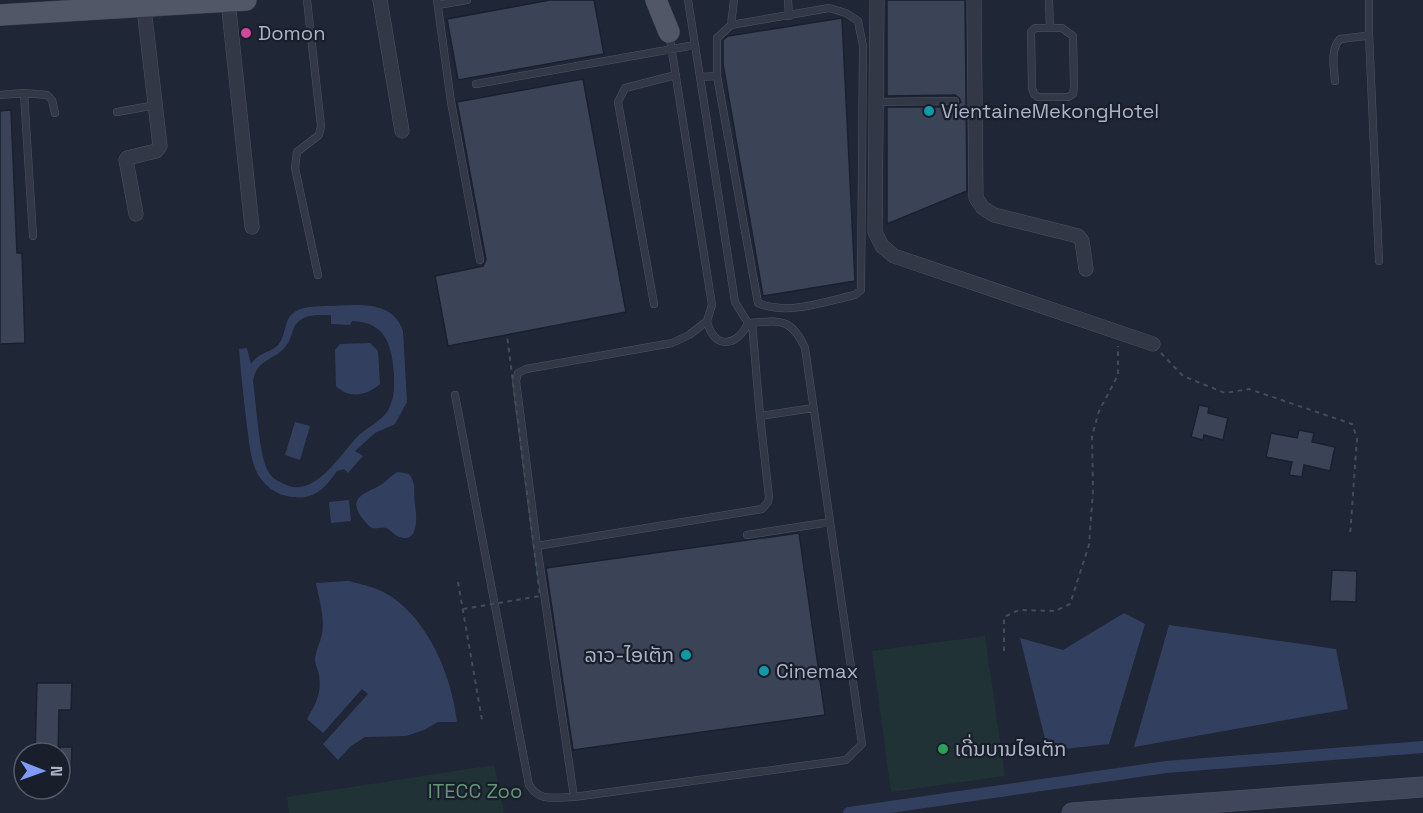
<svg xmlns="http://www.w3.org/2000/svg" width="1423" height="813" viewBox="0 0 1423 813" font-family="'Space Grotesk','Noto Sans Lao',sans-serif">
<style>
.green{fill:#213237}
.water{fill:#333f5e;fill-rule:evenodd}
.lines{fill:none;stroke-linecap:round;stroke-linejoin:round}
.canal{stroke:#333f5e;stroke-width:12}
.building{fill:#3b4357;stroke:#1a202d;stroke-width:1.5}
.lane-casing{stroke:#4d5362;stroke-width:8}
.street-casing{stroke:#4d5362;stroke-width:15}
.secondary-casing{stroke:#4d5362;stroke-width:21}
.primary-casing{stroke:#3c4250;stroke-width:22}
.path{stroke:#3f4f55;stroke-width:2;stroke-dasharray:4.5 4.5;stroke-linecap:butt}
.lane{stroke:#333847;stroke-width:7}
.street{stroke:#333847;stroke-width:14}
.secondary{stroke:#41475a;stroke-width:20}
.primary{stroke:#515767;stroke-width:21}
.path-bridge{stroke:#3f4f55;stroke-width:2;stroke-dasharray:4.5 4.5;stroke-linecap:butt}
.hotel-dot{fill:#d1479c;stroke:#191e2b;stroke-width:2}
.culture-dot{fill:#0f9aa8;stroke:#191e2b;stroke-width:2}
.leisure-dot{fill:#2e9e5b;stroke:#191e2b;stroke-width:2}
.labels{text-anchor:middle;stroke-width:4.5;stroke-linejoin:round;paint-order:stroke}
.poi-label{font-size:20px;fill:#adb3c4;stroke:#191e2b;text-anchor:start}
.park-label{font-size:20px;fill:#659476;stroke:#191e2b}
</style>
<rect width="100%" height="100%" fill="#1f2636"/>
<path class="green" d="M985 636 1005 776 891 792 872 651Z
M494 765 504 813H289L287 797Z"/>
<path class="water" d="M325 306C352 306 392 297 403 331L407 402 395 424 375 433 355 451 363 456 348 473 344 469 337 471C326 487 315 500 293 497 276 496 261 484 255 468 250 455 249 440 247 427 244 401 241 375 239 349L247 348 251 364C260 351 269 354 278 345 284 338 284 330 287 322 293 306 310 307 325 306ZM316 315H331V324L350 325 352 321C386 322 392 345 394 375 394 386 395 395 390 406 384 421 368 426 357 437 339 456 313 501 282 483 276 480 271 477 268 471 259 456 256 401 253 381 257 357 277 361 288 343 292 337 292 327 298 322 303 317 309 316 316 315Z
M370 343 378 351 380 384C366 396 349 399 336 386L335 350 340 344Z
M295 422 310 426 300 460 285 455Z
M398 472 409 474C417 484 413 493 415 505 417 517 419 546 397 536 393 534 390 529 386 528 382 527 376 529 372 528 368 526 365 521 362 518 347 497 365 494 379 486 387 482 390 475 398 472Z
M349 500 351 521 331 523 329 502Z
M349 581C364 585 379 588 392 597 430 623 452 678 457 722H438L424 730 406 736 365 737 351 746 338 760 323 744 368 694 362 689 323 733 307 719C316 704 322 692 319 675 318 670 316 666 315 661 315 651 320 644 322 634 325 618 319 599 316 583Z
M1124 613 1145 624 1109 744 1048 751 1020 638 1063 650Z
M1169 625 1336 649 1348 709 1134 747Z"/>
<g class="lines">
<path class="canal" d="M849 813 1166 767 1423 747"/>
</g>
<path class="building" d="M550 0H594L604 54 458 80 447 19Z
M887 0H965L967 191 887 224V107H955L961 102 959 98 955 95 887 96Z
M842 18 855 281 763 296 723 64V40L728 36Z
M583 79 626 312 448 346 435 276 483 266 486 260 457 102Z
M11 110 17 253H22L25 343 0 344V111Z
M1199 405 1209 407 1208 413 1228 418 1223 440 1204 435 1203 440 1191 437Z
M1299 430 1314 433 1312 442 1335 447 1330 471 1304 465 1302 477 1289 475 1292 462 1266 457 1271 433 1297 438Z
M799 533 825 715 573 750 546 568Z
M1332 570 1357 571 1356 602 1330 601Z
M37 683H72L71 710H59L58 753H35Z
M60 747H72L71 776H60Z"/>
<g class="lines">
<defs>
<path id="lane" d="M307 0 321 126 319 135 297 152 295 168 318 275
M437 0 451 102 480 260
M688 0 735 302 748 323
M788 0 789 16
M1049 0 1050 28
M438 5 467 0
M829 8 846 13 858 21 863 46 861 290 855 295C825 301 788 316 758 303L717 76V38L731 25Z
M731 25 734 0
M1035 28H1062L1073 36 1074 87 1073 94 1068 97H1038L1034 94 1032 88 1031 32Z
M669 33 712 305 707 321 689 335 672 343 526 369 518 373 516 381 537 546 574 797 846 760 862 744 805 348C791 316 778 321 748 323
M1369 34 1379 261
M700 77 717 76
M1335 81C1334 68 1330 50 1340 39L1365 36 1369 34V0
M476 84 695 45
M24 93 47 95 52 100 55 113
M0 95 24 93 33 236
M876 102 955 101
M117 112 156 105
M654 304 618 102 625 88 676 75
M707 321C713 349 737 348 748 323
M752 323 760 416
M455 395 529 785C541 803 554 797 574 797
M747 535 830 522
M537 546 762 509 768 502 769 497 760 416 813 408"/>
<path id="street" d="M380 0 402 131
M877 0 875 232 882 246 894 256 1153 344
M974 0 976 198 983 208 994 215 1078 236 1082 241 1086 269
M228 1 252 227
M136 214 126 160 127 158 156 151 160 146 143 0"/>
<path id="secondary" d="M1072 813 1423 787"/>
<path id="primary" d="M656 0 669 32
M0 15 246 0"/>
</defs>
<use href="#lane" class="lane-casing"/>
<use href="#street" class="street-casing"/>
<use href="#secondary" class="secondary-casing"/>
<use href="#primary" class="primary-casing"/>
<path class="path" d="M1161 353 1183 376 1225 393 1249 389 1352 424 1357 438 1350 536
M458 582 482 720
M1004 651V617L1019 610 1055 611 1070 604 1089 545 1093 491 1092 436 1099 411 1118 375V346"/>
<use href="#lane" class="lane"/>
<use href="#street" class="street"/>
<use href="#secondary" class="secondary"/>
<use href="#primary" class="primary"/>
<path class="path-bridge" d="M463 609 540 596 507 335"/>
</g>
<circle class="hotel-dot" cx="246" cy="33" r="6"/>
<g class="culture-dot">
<circle cx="929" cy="111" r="6"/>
<circle cx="686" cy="655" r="6"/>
<circle cx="764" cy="671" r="6"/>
</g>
<circle class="leisure-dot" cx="943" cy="749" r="6"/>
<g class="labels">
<g class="poi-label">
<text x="258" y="40">Domon</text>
<text x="941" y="118">VientaineMekongHotel</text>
<text x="674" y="662" text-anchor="end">ລາວ-ໄອເຕັກ</text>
<text x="776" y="678">Cinemax</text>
<text x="955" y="756">ເດີ່ນບານໄອເຕັກ</text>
</g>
<g class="park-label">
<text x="475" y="798">ITECC Zoo</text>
</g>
</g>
<g transform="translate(42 771) rotate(91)"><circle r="28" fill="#191e2b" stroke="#545a68" stroke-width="1.5"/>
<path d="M0-4.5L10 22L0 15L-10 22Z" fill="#7e9cf7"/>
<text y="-9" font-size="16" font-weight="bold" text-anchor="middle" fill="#adb3c4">N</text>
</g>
</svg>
